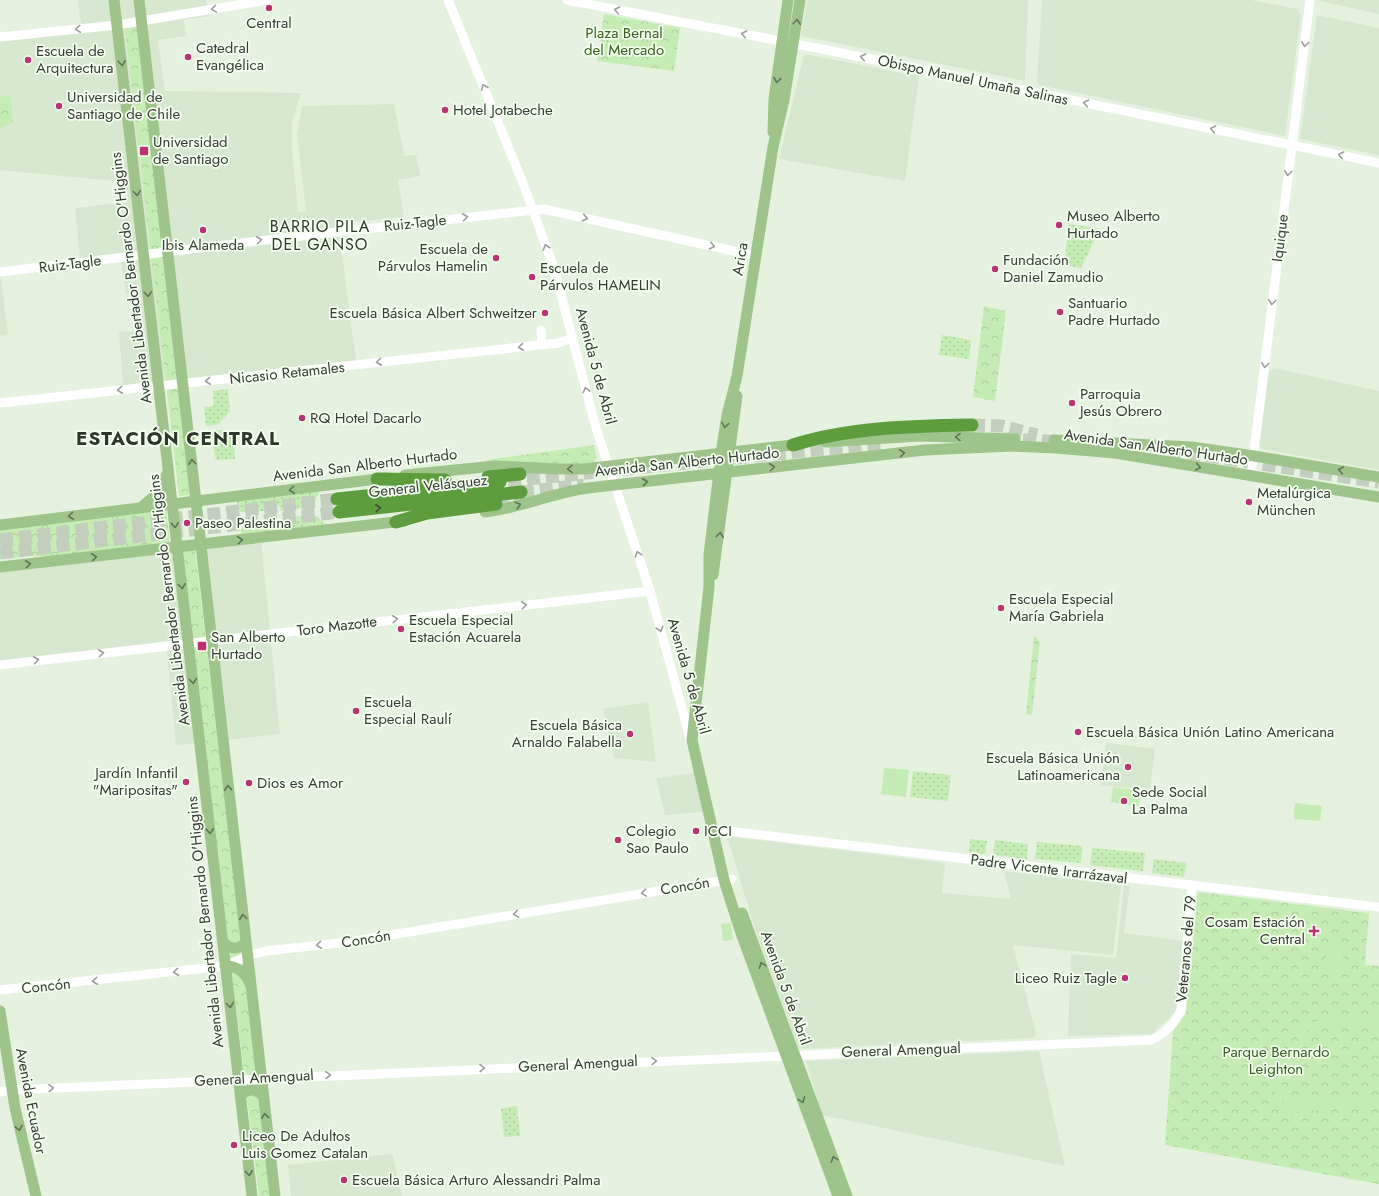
<svg xmlns="http://www.w3.org/2000/svg" width="1379" height="1196" viewBox="0 0 1379 1196" font-family="Jost,sans-serif">
<style>
.built{fill:#d7e8d0}
.grass{fill:url(#grass-dots)}
.forest{fill:url(#forest-crowns)}
.garden{fill:#c5ecb4}
.lines{fill:none;stroke-linecap:round;stroke-linejoin:round}
.highway-tunnel{stroke:#c2cebe;stroke-width:13;stroke-dasharray:13 6;stroke-linecap:butt}
.minor{stroke:#fff;stroke-width:9}
.major{stroke:#9ec48b;stroke-width:11}
.highway{stroke:#5e9d3e;stroke-width:13}
.oneway{stroke:#9b9e9a}
.oneway2{stroke:#607257}
.oneway3{stroke:#3f4f37}
.poi-dot{fill:#ba3373;stroke:#f4fff0;stroke-width:1.5}
.labels{text-anchor:middle;stroke-width:3.5;stroke-linejoin:round;paint-order:stroke}
.poi-label{font-size:15px;fill:#373c35;stroke:#f4fff0;text-anchor:start}
.park-label{font-size:15px;fill:#35611d;stroke:#f4fff0}
.street-label{font-size:15px;fill:#373c35;stroke:#f4fff0}
.neighbourhood-label{font-size:16px;letter-spacing:1px;fill:#2e382a;stroke:#f4fff0}
.district-label{font-size:19px;font-weight:bold;letter-spacing:1px;fill:#2e382a;stroke:#f4fff0}
</style>
<defs>
<pattern id="grass-dots" width="8" height="8" patternUnits="userSpaceOnUse"><rect width="8" height="8" fill="#c5ecb4"/><path d="M2 2h.1M6 6h.1" fill="none" stroke="#aacb9b" stroke-width="1.8" stroke-linecap="round"/></pattern>
<pattern id="forest-crowns" width="20" height="18" patternUnits="userSpaceOnUse"><rect width="20" height="18" fill="#c5ecb4"/><path d="M2 6a3 3 0 1 1 6 0M12 15a3 3 0 1 1 6 0" fill="none" stroke="#aacb9b"/></pattern>
</defs>
<rect width="100%" height="100%" fill="#e5f2e0"/>
<path class="built" d="M78 0H206L209 16 184 20 186 36 158 40 165 91 301 93 292 122V147L298 212 306 211 297 135 302 106 394 104 404 156 416 155 420 176 398 180 404 217 338 223 356 361 123 385 119 332 143 330 139 292 126 294 120 254 80 259 75 208 128 202 126 182 0 170V42L82 32Z
M807 0H1028L1025 81 801 36Z
M1042 0H1251L1298 9 1301 15 1285 136 1039 85 1037 81Z
M1315 0H1379V14Z
M1317 15 1379 28V155L1300 139Z
M804 54 919 76 905 181 779 159Z
M1 277 8 335 0 336V278Z
M1274 368 1379 391V470L1262 449 1259 445 1269 372Z
M261 539 280 734 228 740 207 546Z
M174 550 195 743 176 745 166 643 0 664V571Z
M648 702 656 762 614 758 603 709Z
M1106 743 1155 749 1150 790 1101 785Z
M696 773 704 812 665 815 656 778Z
M727 836 945 863 942 893 1011 899 1004 871 1121 885 1113 955 1013 945 1036 1034 1033 1038 799 1049 755 929Z
M1124 885 1130 886 1124 933 1183 941 1178 1006 1175 1012 1152 1034 1068 1036 1071 954 1116 958Z
M1039 1051 1065 1166 822 1115 806 1061Z
M392 1154 402 1196H291L288 1165Z"/>
<path class="grass" d="M1069 224 1100 229 1081 268 1064 265Z
M942 335 971 340 969 359 939 355Z
M228 389 230 411 219 424 206 426 204 407 214 406 213 391Z
M222 430 233 438 235 459 216 460 210 431Z
M319 491 314 507 282 511 278 505 273 511H259L255 507 249 511V512H240L236 500Z
M315 515 326 525 241 534 242 526 253 523 256 527 263 521 274 519 278 524 287 517Z
M913 771 951 775 948 801 910 797Z
M970 839 987 841 985 854 969 852Z
M995 840 1028 844 1027 859 993 855Z
M1037 842 1082 846 1081 863 1035 859Z
M1092 848 1145 853 1143 871 1090 865Z
M1154 859 1186 863 1184 877 1152 873Z
M517 1106 520 1136 504 1137 501 1108Z"/>
<path class="forest" d="M604 14 680 28 674 71 597 61Z
M138 27 178 392 191 495 179 496 125 29Z
M0 96 11 97 13 122 0 128Z
M984 306 1006 311 995 401 973 397Z
M594 445 597 458 592 465C557 465 522 461 487 463L486 460Z
M166 507 170 544 57 556H32L0 559V529Z
M195 549 272 1196H259C233 981 206 766 183 550Z
M1034 635 1040 642 1032 715 1026 714Z
M1198 892 1369 913 1365 965 1379 966V1184L1165 1145 1173 1032 1186 1013Z"/>
<path class="garden" d="M650 45 674 47 672 61 649 59Z
M884 768 909 770 906 797 881 794Z
M1113 787 1141 791 1139 806 1111 802Z
M1295 803 1322 806 1320 821 1294 819Z
M731 923 733 940 723 941 721 924Z
M1328 942 1345 944 1341 974 1324 972Z
M1379 1018V1025L1309 1030C1268 1042 1266 1093 1309 1101L1379 1096V1106L1281 1113 1280 1104 1284 1102C1273 1092 1266 1078 1268 1062 1274 1012 1343 1020 1379 1018Z"/>
<g class="lines">
<path class="highway-tunnel" d="M972 425 1002 426 1037 435
M1004 439 1066 442
M1169 450 1379 482
M508 481 884 443
M521 492 584 485
M496 504 533 493
M0 540 337 499
M0 553 339 512"/>
<path class="minor" d="M448 0 523 183 554 268 596 428 650 591 691 741
M567 0 827 50 1379 163
M0 37 117 25 267 0
M0 272 258 241 543 209 756 256
M541 330 542 344
M0 403 558 343 573 338
M1251 476 1310 0
M0 665 650 591
M719 830 1379 907
M0 990 225 966 248 956 266 951 348 942 732 879
M0 1092 12 1090 1151 1040C1163 1036 1177 1021 1181 1009L1192 885"/>
<path class="major" d="M114 0 252 1196
M139 0 275 1196
M800 0 784 100 773 147 737 376 727 415 722 447 709 555V587L692 740 724 880 741 933 838 1196
M773 132 774 99 788 0
M1054 440 1192 447 1254 456 1379 477
M826 442 919 436 1015 439
M405 475 495 466 557 469H584L801 444
M142 507 158 493 168 472
M485 512C520 508 552 493 588 488L925 450 1012 446 1056 448 1115 453 1379 497
M0 525 386 478
M0 567 404 521
M713 575 737 396
M742 913 847 1196
M223 942C230 950 239 950 246 942
M225 966C237 966 246 973 250 984
M0 1011 15 1108 36 1196
M240 1096C248 1088 255 1088 263 1096"/>
<path class="highway" d="M793 445C849 427 914 426 972 425
M488 477 520 474
M377 479 445 480
M337 499 500 482
M339 512 521 492
M396 522 427 513 496 504"/>
</g>
<defs><path id="oneway-chevron" d="M-2-3.5L2.5 0L-2 3.5" fill="none" stroke-width="1.6" stroke-linecap="round" stroke-linejoin="round"/></defs>
<g class="oneway">
<use href="#oneway-chevron" transform="translate(214 9) rotate(171)"/>
<use href="#oneway-chevron" transform="translate(617 10) rotate(-169)"/>
<use href="#oneway-chevron" transform="translate(78 29) rotate(174)"/>
<use href="#oneway-chevron" transform="translate(744 34) rotate(-169)"/>
<use href="#oneway-chevron" transform="translate(1305 44) rotate(97)"/>
<use href="#oneway-chevron" transform="translate(863 57) rotate(-168)"/>
<use href="#oneway-chevron" transform="translate(484 87) rotate(-112)"/>
<use href="#oneway-chevron" transform="translate(1086 103) rotate(-168)"/>
<use href="#oneway-chevron" transform="translate(1213 129) rotate(-169)"/>
<use href="#oneway-chevron" transform="translate(1341 155) rotate(-168)"/>
<use href="#oneway-chevron" transform="translate(1288 173) rotate(97)"/>
<use href="#oneway-chevron" transform="translate(465 217) rotate(-7)"/>
<use href="#oneway-chevron" transform="translate(585 218) rotate(12)"/>
<use href="#oneway-chevron" transform="translate(259 240) rotate(-7)"/>
<use href="#oneway-chevron" transform="translate(712 246) rotate(12)"/>
<use href="#oneway-chevron" transform="translate(546 247) rotate(-109)"/>
<use href="#oneway-chevron" transform="translate(1272 302) rotate(97)"/>
<use href="#oneway-chevron" transform="translate(521 347) rotate(174)"/>
<use href="#oneway-chevron" transform="translate(379 362) rotate(173)"/>
<use href="#oneway-chevron" transform="translate(1265 365) rotate(97)"/>
<use href="#oneway-chevron" transform="translate(208 381) rotate(174)"/>
<use href="#oneway-chevron" transform="translate(120 390) rotate(174)"/>
<use href="#oneway-chevron" transform="translate(586 390) rotate(-104)"/>
<use href="#oneway-chevron" transform="translate(638 554) rotate(-108)"/>
<use href="#oneway-chevron" transform="translate(524 605) rotate(-7)"/>
<use href="#oneway-chevron" transform="translate(395 619) rotate(-6)"/>
<use href="#oneway-chevron" transform="translate(660 629) rotate(75)"/>
<use href="#oneway-chevron" transform="translate(101 653) rotate(-7)"/>
<use href="#oneway-chevron" transform="translate(36 660) rotate(-7)"/>
<use href="#oneway-chevron" transform="translate(644 893) rotate(171)"/>
<use href="#oneway-chevron" transform="translate(516 914) rotate(171)"/>
<use href="#oneway-chevron" transform="translate(319 945) rotate(173)"/>
<use href="#oneway-chevron" transform="translate(176 972) rotate(173)"/>
<use href="#oneway-chevron" transform="translate(95 981) rotate(174)"/>
<use href="#oneway-chevron" transform="translate(654 1061) rotate(-3)"/>
<use href="#oneway-chevron" transform="translate(482 1068) rotate(-2)"/>
<use href="#oneway-chevron" transform="translate(328 1075) rotate(-3)"/>
<use href="#oneway-chevron" transform="translate(51 1088) rotate(-3)"/>
</g>
<g class="oneway2">
<use href="#oneway-chevron" transform="translate(797 22) rotate(-83)"/>
<use href="#oneway-chevron" transform="translate(122 63) rotate(83)"/>
<use href="#oneway-chevron" transform="translate(777 80) rotate(99)"/>
<use href="#oneway-chevron" transform="translate(137 193) rotate(83)"/>
<use href="#oneway-chevron" transform="translate(148 294) rotate(83)"/>
<use href="#oneway-chevron" transform="translate(725 425) rotate(99)"/>
<use href="#oneway-chevron" transform="translate(958 437) rotate(-179)"/>
<use href="#oneway-chevron" transform="translate(902 453) rotate(-7)"/>
<use href="#oneway-chevron" transform="translate(192 462) rotate(-96)"/>
<use href="#oneway-chevron" transform="translate(772 467) rotate(-7)"/>
<use href="#oneway-chevron" transform="translate(1198 467) rotate(10)"/>
<use href="#oneway-chevron" transform="translate(570 469) rotate(179)"/>
<use href="#oneway-chevron" transform="translate(1341 470) rotate(-170)"/>
<use href="#oneway-chevron" transform="translate(645 482) rotate(-6)"/>
<use href="#oneway-chevron" transform="translate(292 490) rotate(173)"/>
<use href="#oneway-chevron" transform="translate(518 505) rotate(-16)"/>
<use href="#oneway-chevron" transform="translate(71 516) rotate(173)"/>
<use href="#oneway-chevron" transform="translate(175 525) rotate(84)"/>
<use href="#oneway-chevron" transform="translate(720 535) rotate(-83)"/>
<use href="#oneway-chevron" transform="translate(240 540) rotate(-7)"/>
<use href="#oneway-chevron" transform="translate(94 557) rotate(-7)"/>
<use href="#oneway-chevron" transform="translate(28 564) rotate(-7)"/>
<use href="#oneway-chevron" transform="translate(182 586) rotate(83)"/>
<use href="#oneway-chevron" transform="translate(193 681) rotate(84)"/>
<use href="#oneway-chevron" transform="translate(228 788) rotate(-96)"/>
<use href="#oneway-chevron" transform="translate(210 831) rotate(84)"/>
<use href="#oneway-chevron" transform="translate(243 917) rotate(-97)"/>
<use href="#oneway-chevron" transform="translate(762 965) rotate(-111)"/>
<use href="#oneway-chevron" transform="translate(230 1005) rotate(83)"/>
<use href="#oneway-chevron" transform="translate(802 1100) rotate(69)"/>
<use href="#oneway-chevron" transform="translate(265 1116) rotate(-96)"/>
<use href="#oneway-chevron" transform="translate(19 1128) rotate(78)"/>
<use href="#oneway-chevron" transform="translate(834 1159) rotate(-110)"/>
<use href="#oneway-chevron" transform="translate(249 1173) rotate(83)"/>
</g>
<use class="oneway3" href="#oneway-chevron" transform="translate(378 508) rotate(-6)"/>
<g class="poi-dot">
<circle cx="269" cy="8" r="4"/>
<circle cx="188" cy="57" r="4"/>
<circle cx="28" cy="60" r="4"/>
<circle cx="59" cy="106" r="4"/>
<circle cx="445" cy="110" r="4"/>
<rect x="139" y="146" width="10" height="10" rx="2"/>
<circle cx="1059" cy="225" r="4"/>
<circle cx="203" cy="230" r="4"/>
<circle cx="496" cy="258" r="4"/>
<circle cx="995" cy="269" r="4"/>
<circle cx="532" cy="277" r="4"/>
<circle cx="1060" cy="312" r="4"/>
<circle cx="545" cy="313" r="4"/>
<circle cx="1072" cy="403" r="4"/>
<circle cx="302" cy="418" r="4"/>
<circle cx="1249" cy="502" r="4"/>
<circle cx="187" cy="523" r="4"/>
<circle cx="1001" cy="608" r="4"/>
<circle cx="401" cy="629" r="4"/>
<rect x="197" y="641" width="10" height="10" rx="2"/>
<circle cx="356" cy="711" r="4"/>
<circle cx="1078" cy="732" r="4"/>
<circle cx="630" cy="734" r="4"/>
<circle cx="1128" cy="767" r="4"/>
<circle cx="186" cy="782" r="4"/>
<circle cx="249" cy="783" r="4"/>
<circle cx="1124" cy="801" r="4"/>
<circle cx="696" cy="831" r="4"/>
<circle cx="618" cy="840" r="4"/>
<path d="M1312 925h4v4h4v4h-4v4h-4v-4h-4v-4h4z"/>
<circle cx="1125" cy="978" r="4"/>
<circle cx="234" cy="1145" r="4"/>
<circle cx="344" cy="1180" r="4"/>
</g>
<g class="labels">
<g class="poi-label">
<text x="269" y="28" text-anchor="middle">Central</text>
<text x="196" y="53">Catedral<tspan x="196" dy="17">Evangélica</tspan></text>
<text x="36" y="56">Escuela de<tspan x="36" dy="17">Arquitectura</tspan></text>
<text x="67" y="102">Universidad de<tspan x="67" dy="17">Santiago de Chile</tspan></text>
<text x="453" y="115">Hotel Jotabeche</text>
<text x="153" y="147">Universidad<tspan x="153" dy="17">de Santiago</tspan></text>
<text x="1067" y="221">Museo Alberto<tspan x="1067" dy="17">Hurtado</tspan></text>
<text x="203" y="250" text-anchor="middle">Ibis Alameda</text>
<text x="488" y="254" text-anchor="end">Escuela de<tspan x="488" dy="17">Párvulos Hamelin</tspan></text>
<text x="1003" y="265">Fundación<tspan x="1003" dy="17">Daniel Zamudio</tspan></text>
<text x="540" y="273">Escuela de<tspan x="540" dy="17">Párvulos HAMELIN</tspan></text>
<text x="1068" y="308">Santuario<tspan x="1068" dy="17">Padre Hurtado</tspan></text>
<text x="537" y="318" text-anchor="end">Escuela Básica Albert Schweitzer</text>
<text x="1080" y="399">Parroquia<tspan x="1080" dy="17">Jesús Obrero</tspan></text>
<text x="310" y="423">RQ Hotel Dacarlo</text>
<text x="1257" y="498">Metalúrgica<tspan x="1257" dy="17">München</tspan></text>
<text x="195" y="528">Paseo Palestina</text>
<text x="1009" y="604">Escuela Especial<tspan x="1009" dy="17">María Gabriela</tspan></text>
<text x="409" y="625">Escuela Especial<tspan x="409" dy="17">Estación Acuarela</tspan></text>
<text x="211" y="642">San Alberto<tspan x="211" dy="17">Hurtado</tspan></text>
<text x="364" y="707">Escuela<tspan x="364" dy="17">Especial Raulí</tspan></text>
<text x="622" y="730" text-anchor="end">Escuela Básica<tspan x="622" dy="17">Arnaldo Falabella</tspan></text>
<text x="1086" y="737">Escuela Básica Unión Latino Americana</text>
<text x="1120" y="763" text-anchor="end">Escuela Básica Unión<tspan x="1120" dy="17">Latinoamericana</tspan></text>
<text x="178" y="778" text-anchor="end">Jardín Infantil<tspan x="178" dy="17">"Maripositas"</tspan></text>
<text x="257" y="788">Dios es Amor</text>
<text x="1132" y="797">Sede Social<tspan x="1132" dy="17">La Palma</tspan></text>
<text x="626" y="836">Colegio<tspan x="626" dy="17">Sao Paulo</tspan></text>
<text x="704" y="836">ICCI</text>
<text x="1305" y="927" text-anchor="end">Cosam Estación<tspan x="1305" dy="17">Central</tspan></text>
<text x="1117" y="983" text-anchor="end">Liceo Ruiz Tagle</text>
<text x="242" y="1141">Liceo De Adultos<tspan x="242" dy="17">Luis Gomez Catalan</tspan></text>
<text x="352" y="1185">Escuela Básica Arturo Alessandri Palma</text>
</g>
<g class="park-label">
<text x="624" y="38">Plaza Bernal<tspan x="624" dy="17">del Mercado</tspan></text>
<text x="1276" y="1057">Parque Bernardo<tspan x="1276" dy="17">Leighton</tspan></text>
</g>
<g class="street-label">
<text transform="translate(973 80) rotate(12)" y="5">Obispo Manuel Umaña Salinas</text>
<text transform="translate(415 223) rotate(-6)" y="5">Ruiz-Tagle</text>
<text transform="translate(1280 238) rotate(-83)" y="5">Iquique</text>
<text transform="translate(740 259) rotate(-81)" y="5">Arica</text>
<text transform="translate(70 264) rotate(-7)" y="5">Ruiz-Tagle</text>
<text transform="translate(131 278) rotate(-97)" y="5">Avenida Libertador Bernardo O'Higgins</text>
<text transform="translate(596 366) rotate(75)" y="5">Avenida 5 de Abril</text>
<text transform="translate(287 373) rotate(-6)" y="5">Nicasio Retamales</text>
<text transform="translate(1156 447) rotate(8)" y="5">Avenida San Alberto Hurtado</text>
<text transform="translate(687 462) rotate(-6)" y="5">Avenida San Alberto Hurtado</text>
<text transform="translate(365 465) rotate(-7)" y="5">Avenida San Alberto Hurtado</text>
<text transform="translate(428 486) rotate(-6)" y="5">General Velásquez</text>
<text transform="translate(169 600) rotate(-97)" y="5">Avenida Libertador Bernardo O'Higgins</text>
<text transform="translate(337 626) rotate(-7)" y="5">Toro Mazotte</text>
<text transform="translate(689 676) rotate(74)" y="5">Avenida 5 de Abril</text>
<text transform="translate(1049 869) rotate(7)" y="5">Padre Vicente Irarrázaval</text>
<text transform="translate(685 886) rotate(-9)" y="5">Concón</text>
<text transform="translate(205 922) rotate(-96)" y="5">Avenida Libertador Bernardo O'Higgins</text>
<text transform="translate(366 939) rotate(-9)" y="5">Concón</text>
<text transform="translate(1186 949) rotate(-85)" y="5">Veteranos del 79</text>
<text transform="translate(46 986) rotate(-6)" y="5">Concón</text>
<text transform="translate(786 988) rotate(70)" y="5">Avenida 5 de Abril</text>
<text transform="translate(901 1050) rotate(-2)" y="5">General Amengual</text>
<text transform="translate(578 1064) rotate(-3)" y="5">General Amengual</text>
<text transform="translate(254 1078) rotate(-3)" y="5">General Amengual</text>
<text transform="translate(31 1101) rotate(79)" y="5">Avenida Ecuador</text>
</g>
<g class="neighbourhood-label">
<text x="320" y="232">BARRIO PILA<tspan x="320" dy="18">DEL GANSO</tspan></text>
</g>
<g class="district-label">
<text x="178" y="445">ESTACIÓN CENTRAL</text>
</g>
</g>
</svg>
